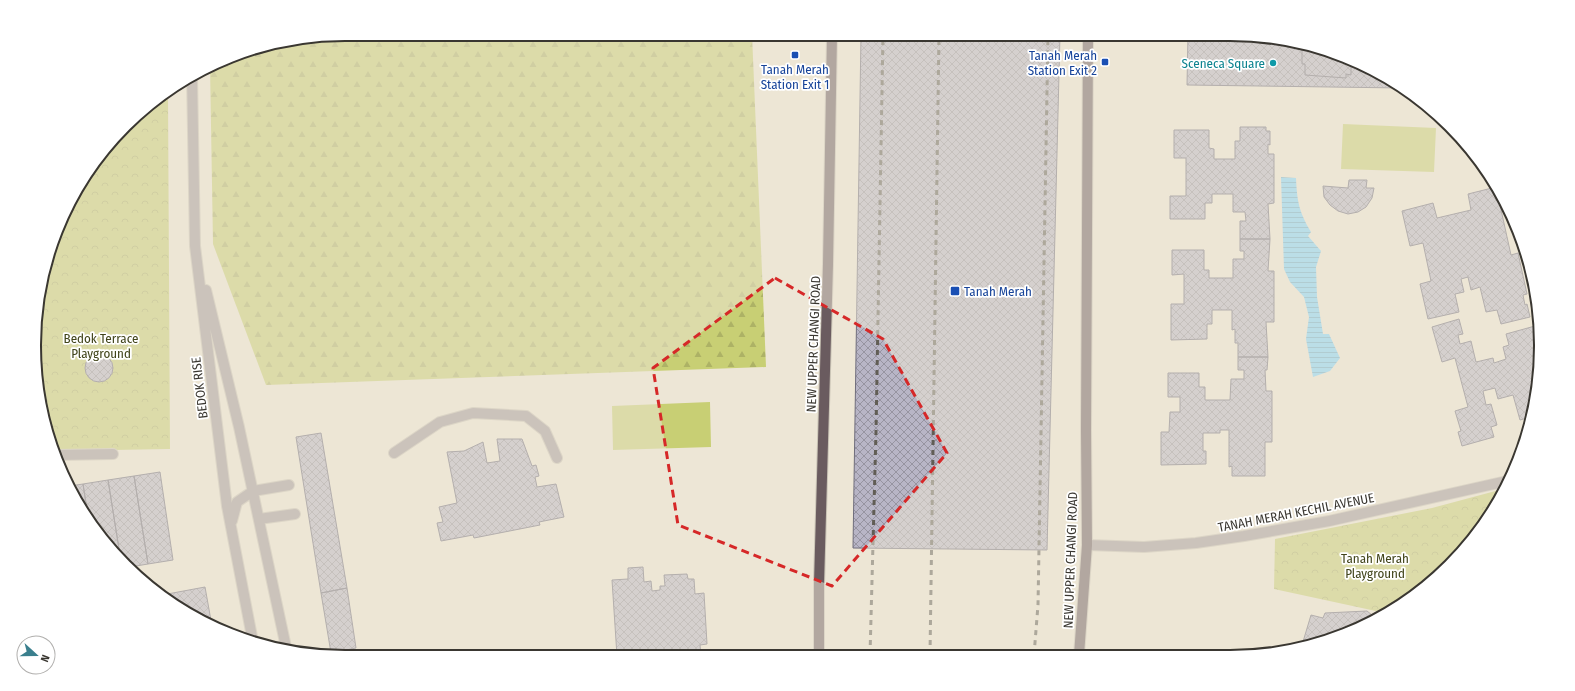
<svg xmlns="http://www.w3.org/2000/svg" width="1575" height="691" viewBox="0 0 1575 691" font-family="'Fira Sans Condensed',sans-serif">
<style>
.grass{fill:#c8cf74}
.forest{fill:url(#forest-firs)}
.park{fill:url(#park-crowns)}
.water{fill:url(#water-rules)}
.building{fill:url(#building-cross-hatch);stroke:#6f6d7c}
.lines{fill:none;stroke-linecap:round;stroke-linejoin:round}
.service-casing{stroke:#c9c3b5;stroke-width:12}
.minor-casing{stroke:#c9c3b5;stroke-width:12}
.primary-casing{stroke:#c9c3b5;stroke-width:12}
.service{stroke:#a39a9c;stroke-width:10}
.minor{stroke:#a39a9c;stroke-width:10}
.primary{stroke:#6a5b5f;stroke-width:10}
.rail{stroke:#615d55;stroke-width:3;stroke-dasharray:5 5;stroke-linecap:butt}
.marked{fill:none;stroke:#d62828;stroke-width:3;stroke-dasharray:8 5;stroke-linejoin:round}
.transit-dot{fill:#1a4fb4;stroke:#fff;stroke-width:1.5}
.culture-dot{fill:#0f9aa8;stroke:#fff;stroke-width:1.5}
.labels{text-anchor:middle;stroke-width:3.5;stroke-linejoin:round;paint-order:stroke}
.transit-label{font-size:13px;fill:#164399;stroke:#fff;text-anchor:end}
.culture-label{font-size:13px;fill:#0d838f;stroke:#fff;text-anchor:end}
.park-label{font-size:13px;fill:#41441a;stroke:#fff}
.street-label{font-size:13px;fill:#3a3731;stroke:#fff}
.rim{fill:none;stroke:#3a3731;stroke-width:2}
</style>
<defs>
<pattern id="forest-firs" width="22" height="20" patternUnits="userSpaceOnUse"><rect width="22" height="20" fill="#c8cf74"/><path d="M5 1l3.5 6h-7zM16 11l3.5 6h-7z" fill="#adb265"/></pattern>
<pattern id="park-crowns" width="20" height="18" patternUnits="userSpaceOnUse"><rect width="20" height="18" fill="#c8cf74"/><path d="M2 6a3 3 0 1 1 6 0M12 15a3 3 0 1 1 6 0" fill="none" stroke="#adb265"/></pattern>
<pattern id="water-rules" width="6" height="5" patternUnits="userSpaceOnUse"><rect width="6" height="5" fill="#7fd4fd"/><path d="M0 2.5h6" fill="none" stroke="#69adcd"/></pattern>
<pattern id="building-cross-hatch" width="8" height="8" patternUnits="userSpaceOnUse"><rect width="8" height="8" fill="#b8b5c6"/><path d="M0 0l8 8M0 8l8-8" fill="none" stroke="#9794a1"/></pattern>
</defs>
<rect width="100%" height="100%" fill="#ede6d6"/>
<path class="grass" d="M1343 124 1436 128 1434 172 1341 169Z
M710 402 711 447 613 450 612 406Z"/>
<path class="forest" d="M346 34H752L766 367 266 385 213 244 210 66 245 51Z"/>
<path class="park" d="M163 95H168L170 449 57 451 40 406 34 345 40 285 76 190 140 111Z
M1503 489 1488 519 1435 580 1385 613 1274 589 1275 539 1432 508Z"/>
<path class="water" d="M1281 177 1296 178C1297 201 1299 212 1311 232L1308 236 1321 251 1316 267 1317 297 1323 334H1329L1340 358 1330 371 1313 377 1306 339 1309 317 1304 297 1290 282 1284 269Z"/>
<path class="building" d="M861 34H1060L1047 550 853 548Z
M1188 34H1230L1330 51 1385 76 1402 88 1187 85Z
M1302 46 1330 51 1359 64V66H1351V75L1346 74V78L1305 75V64H1302Z
M1240 127H1266V131H1270V145L1268 144V154H1274V203L1268 204 1270 239H1240V221H1246L1245 212H1233V194H1212V203H1205V219H1170V196H1186V158H1174V130H1209V148L1214 149V159H1235V141H1240Z
M1349 180H1367L1366 188H1374L1372 198 1366 207 1358 212 1348 214 1338 211 1330 205 1324 197 1323 186 1348 188Z
M1496 187 1511 255 1518 253 1527 294 1523 295 1525 305 1527 304 1530 317 1501 324 1497 310 1486 312 1480 287 1471 290 1468 277 1461 279 1464 292 1455 294 1459 312 1428 319 1420 284 1431 281 1423 243 1410 246 1402 211 1433 203 1437 218 1471 210 1468 194Z
M1240 239H1270L1268 271H1274V322H1266L1268 357H1238V343H1235V329L1232 330V310H1212V324H1207V339L1171 340V304H1184V274L1172 275V250H1204V270H1209V278H1233V259H1244V251H1240Z
M1459 319 1463 334 1458 335 1460 344 1471 341 1476 362 1493 358 1494 363 1506 359 1503 347 1509 345 1506 334 1535 326 1540 342 1539 364 1537 365 1539 371 1538 386 1531 417 1520 420 1513 395 1498 399 1495 388 1483 391 1486 405 1491 404 1497 425 1491 427 1494 437 1462 446 1458 432 1461 431 1455 411 1468 407 1455 358 1442 362 1432 327Z
M85 368a14 14 0 1 1 28 0a14 14 0 1 1-28 0Z
M1238 357H1268L1267 370H1265L1266 391H1272V442H1265V476H1232V466L1229 467V430H1220V433H1203V451H1206V464L1161 465V432H1169L1170 412H1180V397H1168V373H1199V387H1205V400H1230L1231 379H1244V370H1238Z
M321 433 347 588 321 593 296 437Z
M497 439H522L532 466 536 465 539 476 535 477 537 487 556 484 564 517 539 522 540 525 474 538 473 535 441 541 437 523 443 522 439 507 457 503 447 452 464 451 483 442 487 463 500 461Z
M160 472 173 560 148 564 134 476Z
M134 476 148 564 130 567 120 555 108 480Z
M108 480 120 555 88 516 83 484Z
M83 484 88 516 76 501 70 486Z
M643 567 644 582 651 581 652 591 660 590V586H665L664 575 687 574 688 579H694L695 594 704 593 707 644 700 645 701 656H657V655L652 656H617L612 580 628 579V568Z
M205 587 212 626 190 615 162 595Z
M347 588 356 648 331 653 321 593Z
M1367 611 1377 619 1367 625 1302 645 1311 615 1323 618 1325 613Z
M442 650 443 657H420V654Z"/>
<g class="lines">
<defs>
<path id="service" d="M394 453 440 422 473 413 526 416 545 431 557 458
M253 491 289 485
M259 519 295 514"/>
<path id="minor" d="M192 75 195 246 227 506 253 642
M206 290 239 427 286 647
M58 455 113 454
M232 521 237 502 253 491
M1087 545 1144 547 1196 543 1244 536 1329 521 1507 481"/>
<path id="primary" d="M1079 655 1087 545 1086 430 1088 34
M819 656V584L828 264 832 34"/>
</defs>
<use href="#service" class="service-casing"/>
<use href="#minor" class="minor-casing"/>
<use href="#primary" class="primary-casing"/>
<use href="#service" class="service"/>
<use href="#minor" class="minor"/>
<use href="#primary" class="primary"/>
<path class="rail" d="M870 655 876 432 883 34
M930 655 939 34
M1034 655 1038 605 1048 34"/>
</g>
<path d="M0 0H1575V691H0ZM775 278 883 339 947 453 832 586 678 525 653 368Z" fill="#ede6d6" fill-opacity=".55" fill-rule="evenodd"/>
<path class="marked" d="M775 278 883 339 947 453 832 586 678 525 653 368Z"/>
<g class="transit-dot">
<rect x="791" y="51" width="8" height="8" rx="2"/>
<rect x="1101" y="58" width="8" height="8" rx="2"/>
<rect x="950" y="286" width="10" height="10" rx="2"/>
</g>
<circle class="culture-dot" cx="1273" cy="63" r="4"/>
<g class="labels">
<g class="transit-label">
<text x="1097" y="60">Tanah Merah<tspan x="1097" dy="15">Station Exit 2</tspan></text>
<text x="795" y="74" text-anchor="middle">Tanah Merah<tspan x="795" dy="15">Station Exit 1</tspan></text>
<text x="964" y="296" text-anchor="start">Tanah Merah</text>
</g>
<g class="culture-label">
<text x="1265" y="68">Sceneca Square</text>
</g>
<g class="park-label">
<text x="101" y="343">Bedok Terrace<tspan x="101" dy="15">Playground</tspan></text>
<text x="1375" y="563">Tanah Merah<tspan x="1375" dy="15">Playground</tspan></text>
</g>
<g class="street-label">
<text transform="translate(813 344) rotate(-88)" y="5">NEW UPPER CHANGI ROAD</text>
<text transform="translate(199 388) rotate(-97)" y="5">BEDOK RISE</text>
<text transform="translate(1296 512) rotate(-11)" y="5">TANAH MERAH KECHIL AVENUE</text>
<text transform="translate(1070 560) rotate(-88)" y="5">NEW UPPER CHANGI ROAD</text>
</g>
</g>
<path d="M0 0H1575V691H0ZM345 41H1230A304 304 0 0 1 1534 345V346A304 304 0 0 1 1230 650H345A304 304 0 0 1 41 346V345A304 304 0 0 1 345 41Z" fill="#fff" fill-rule="evenodd"/>
<path class="rim" d="M345 41H1230A304 304 0 0 1 1534 345V346A304 304 0 0 1 1230 650H345A304 304 0 0 1 41 346V345A304 304 0 0 1 345 41Z"/>
<g transform="translate(36 655) rotate(111)"><circle r="19" fill="#ffffff" stroke="#b0afad"/>
<path d="M0-3L7 15L0 10L-7 15Z" fill="#3a7f8d"/>
<text y="-6" font-size="11" font-weight="bold" text-anchor="middle" fill="#3a3731">N</text>
</g>
</svg>
